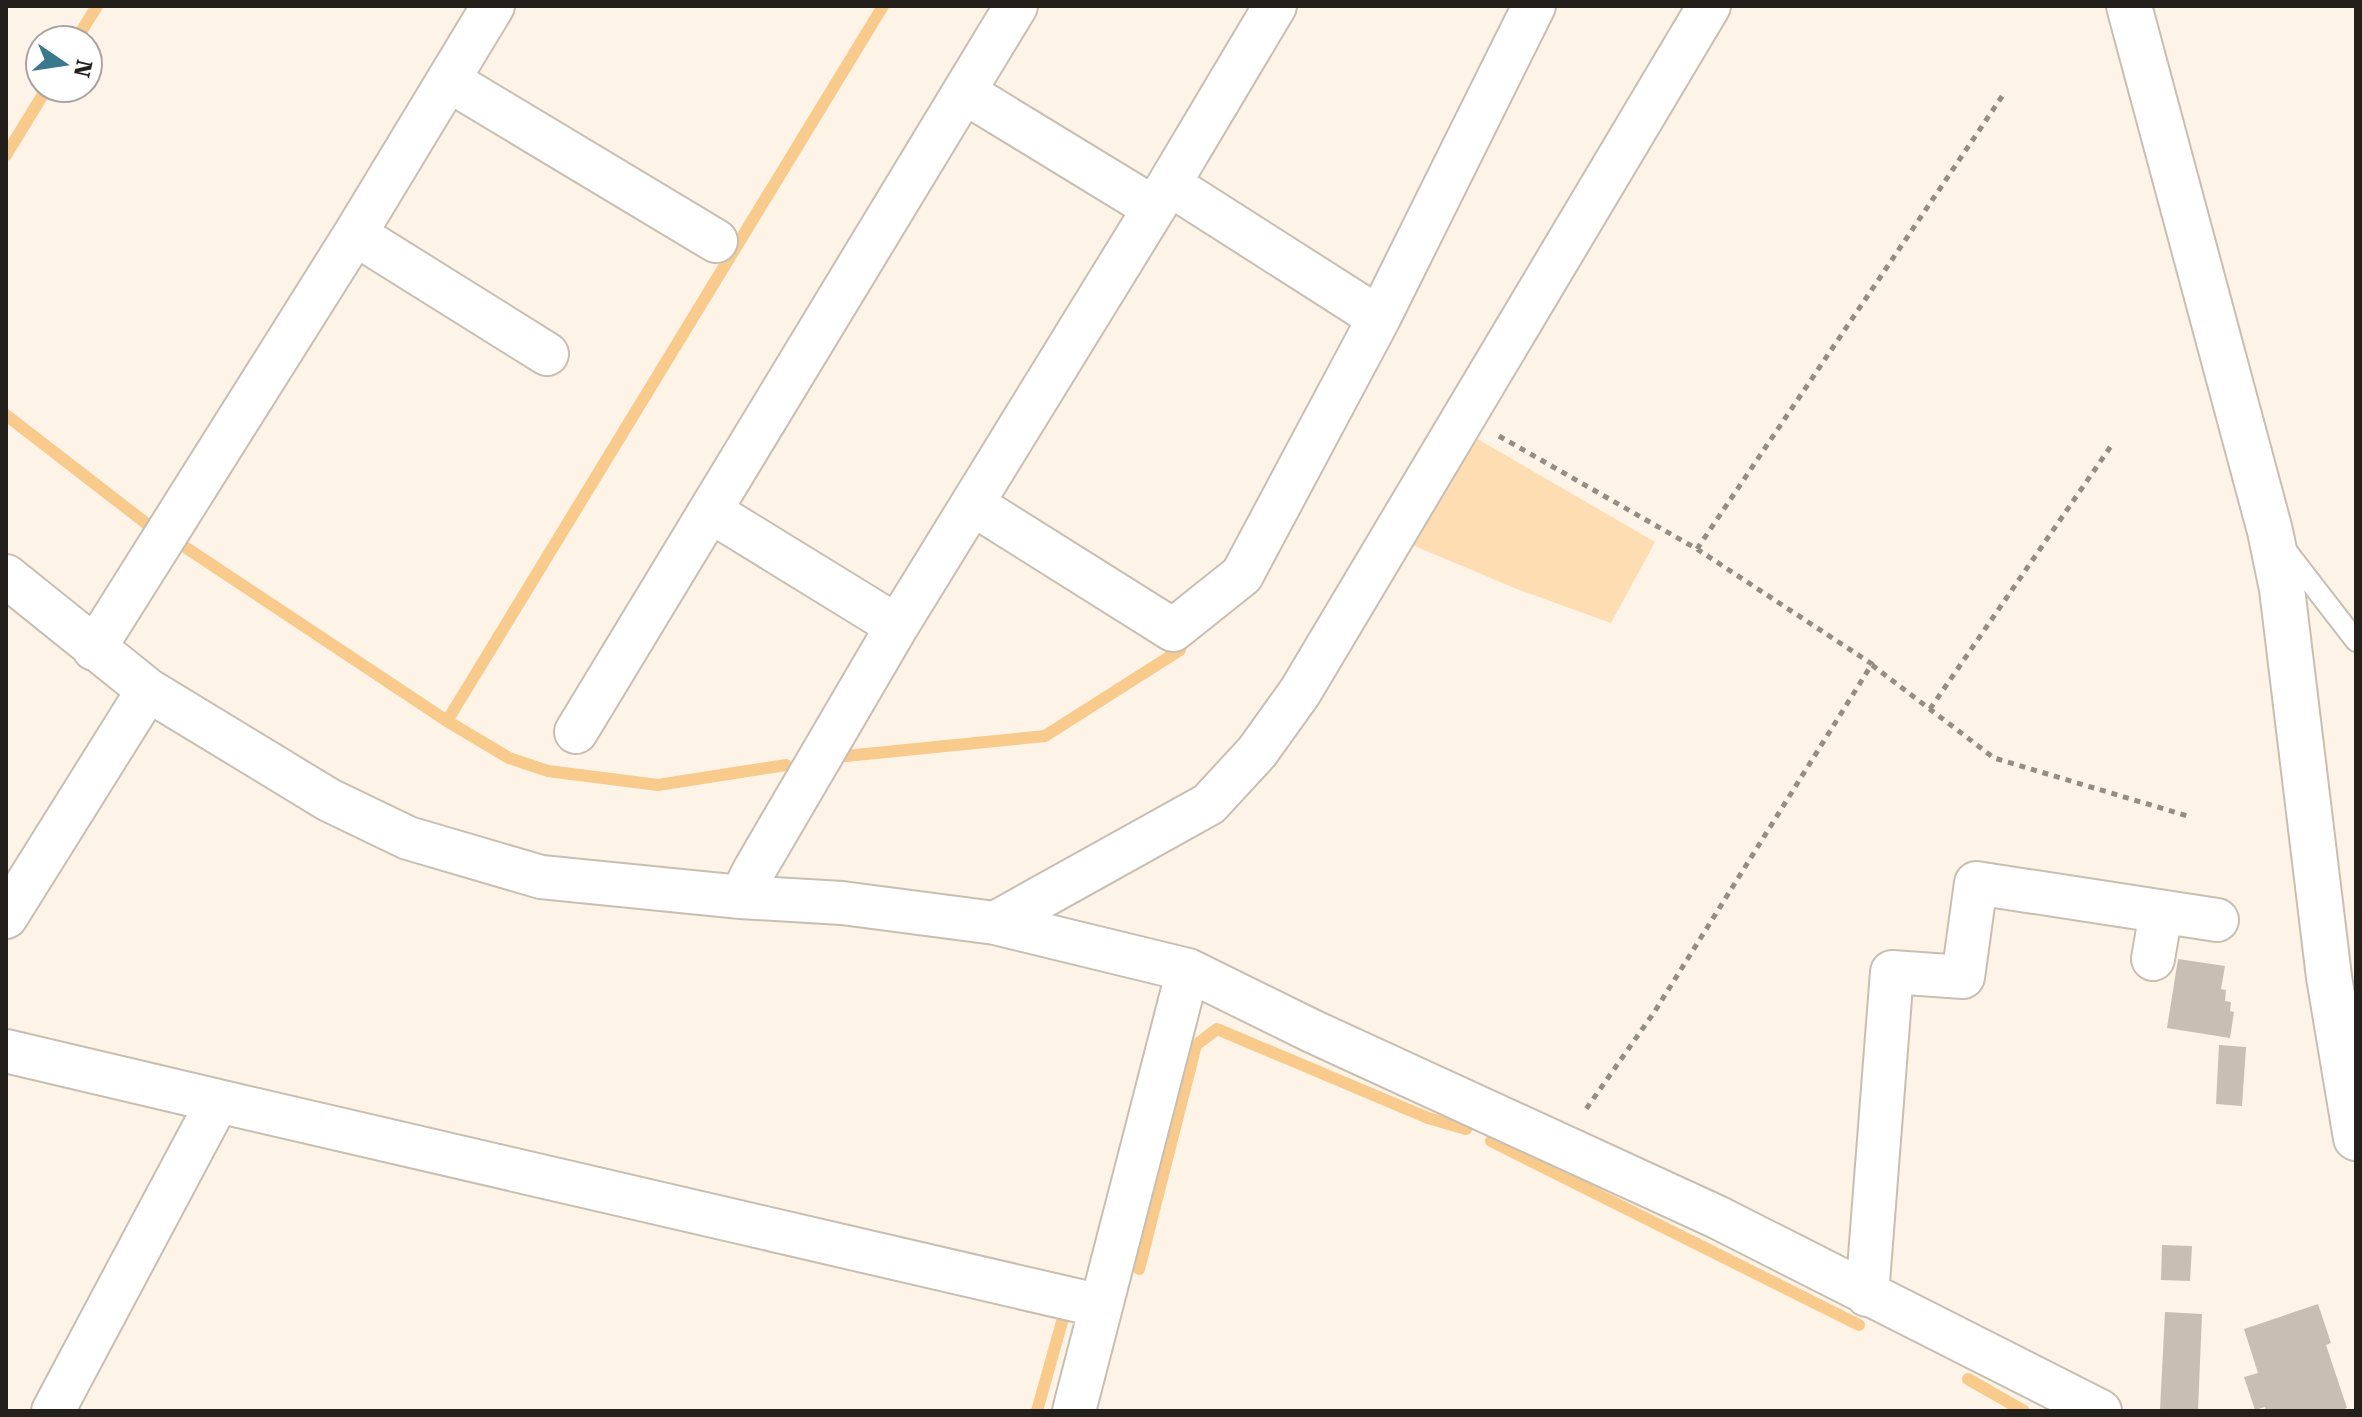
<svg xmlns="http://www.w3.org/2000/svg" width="2362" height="1417" viewBox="0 0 2362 1417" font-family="'Roboto Serif',serif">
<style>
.green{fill:#feddb2}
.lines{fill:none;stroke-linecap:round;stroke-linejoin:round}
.stream{stroke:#f8ca8c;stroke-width:12}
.building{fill:#c8beb2}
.lane-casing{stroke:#c8beb2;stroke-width:24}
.street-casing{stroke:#c8beb2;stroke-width:46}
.secondary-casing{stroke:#c8beb2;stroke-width:48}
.path{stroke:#948d84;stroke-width:5;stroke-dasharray:6 6;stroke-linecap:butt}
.lane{stroke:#fff;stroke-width:20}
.street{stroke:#fff;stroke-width:42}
.secondary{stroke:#fff;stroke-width:44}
</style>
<rect width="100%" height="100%" fill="#fdf3e6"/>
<path class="green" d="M1469 434 1655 542 1611 623 1517 589 1403 541Z"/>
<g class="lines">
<path class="stream" d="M76 40 97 6
M6 155 47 88
M6 415 147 524
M185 547 447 721 509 758 548 771 658 785 786 765
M447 721 883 6
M836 757 1045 736 1180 650
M1491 1141 1859 1325
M1139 1269 1196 1045 1217 1029 1428 1118 1466 1129
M1968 1379 2024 1411
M1037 1411 1065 1311"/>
</g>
<path class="building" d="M2178 959 2225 966 2221 989 2226 990 2225 1001 2231 1002 2230 1011 2234 1012 2230 1038 2167 1028Z
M2219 1045 2246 1047 2242 1106 2216 1104Z
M2162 1245 2192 1246 2190 1281 2161 1280Z
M2318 1304 2331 1343 2326 1345 2347 1408 2339 1411H2266L2265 1407 2255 1410 2244 1377 2258 1373 2244 1329Z
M2165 1312 2202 1314 2198 1411 2160 1410Z"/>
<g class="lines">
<defs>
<path id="lane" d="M2285 549 2356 641"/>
<path id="street" d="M448 80 716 241
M964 92 1154 208
M1169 184 1379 318
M355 234 547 354
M974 505 1173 630 1242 575 1379 318 1534 6
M710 511 897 626
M6 576 148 690 329 800 408 838 541 877 741 897 842 903 995 923 1188 970 1314 1032 1717 1217 2100 1411
M94 649 355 234 493 6
M576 732 1016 6
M741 897 755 869 897 626 1169 184 1275 6
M6 917 148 690
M995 923 1209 804 1257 752 1300 692 1709 6
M2153 959 2161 912
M6 1051 218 1101 53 1411
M218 1101 1101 1306
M1867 1295 1892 972 1963 977 1976 883 2217 920
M1074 1411 1188 970"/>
<path id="secondary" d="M2129 6 2270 531 2282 589 2329 977 2356 1138"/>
</defs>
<use href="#lane" class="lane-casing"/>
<use href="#street" class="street-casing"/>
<use href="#secondary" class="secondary-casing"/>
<path class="path" d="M1499 436 1697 549 1872 664 1655 1011 1584 1112
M1697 549 2003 95
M1872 665 1994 758 2191 817
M1930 709 2111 446"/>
<use href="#lane" class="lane"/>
<use href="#street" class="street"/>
<use href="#secondary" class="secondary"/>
</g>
<rect width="2362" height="1417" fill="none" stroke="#231f1b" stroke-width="16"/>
<g transform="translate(64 64) rotate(103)"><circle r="38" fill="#ffffff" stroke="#a7a5a4" stroke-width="2"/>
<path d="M0-6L14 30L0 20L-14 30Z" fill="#3a788e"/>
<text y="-12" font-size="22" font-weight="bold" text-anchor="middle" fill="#231f1b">N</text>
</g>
</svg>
